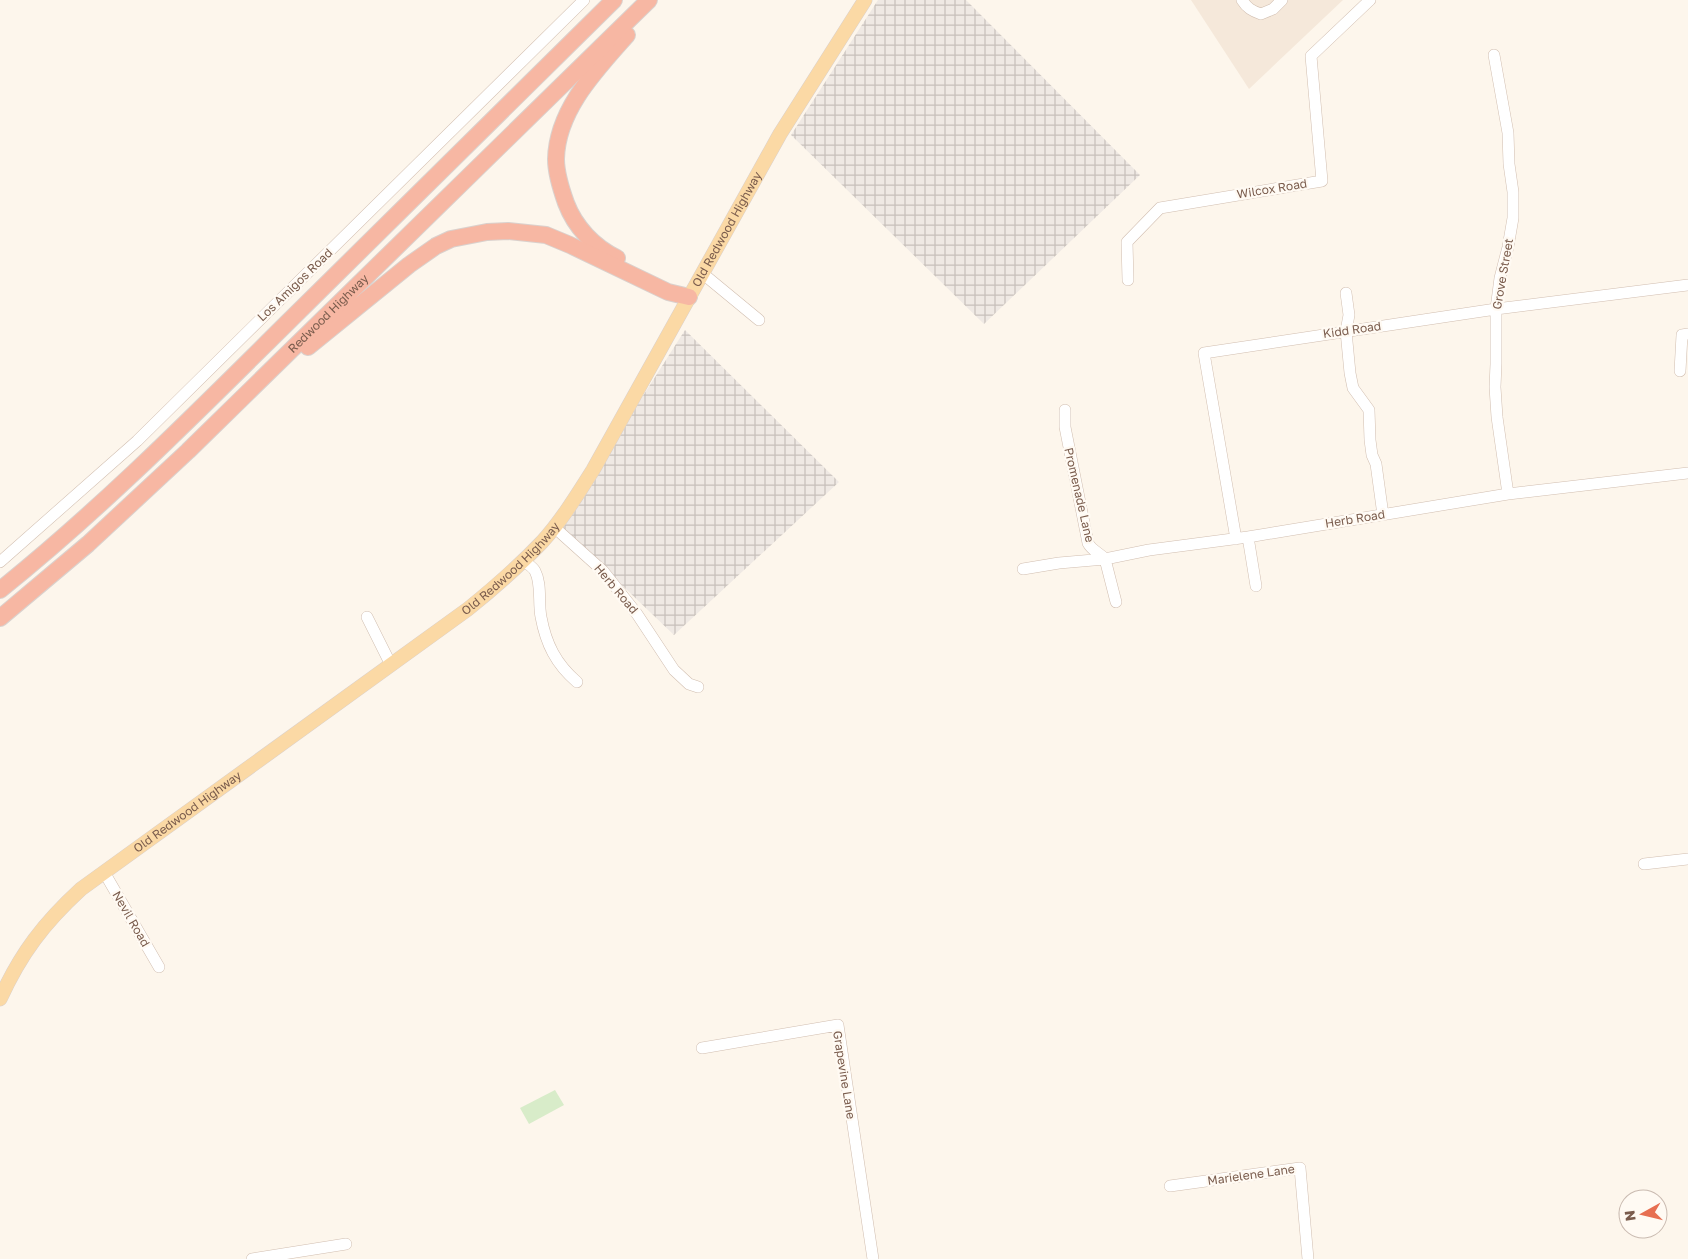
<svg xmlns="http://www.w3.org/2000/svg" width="1688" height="1259" viewBox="0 0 1688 1259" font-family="'Golos Text',sans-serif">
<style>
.residential{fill:#f5e8da}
.industrial{fill:url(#industrial-grid)}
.pitch{fill:#d8ecc9}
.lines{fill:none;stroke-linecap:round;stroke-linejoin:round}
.minor-casing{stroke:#d1beb0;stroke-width:12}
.major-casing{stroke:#dad1cd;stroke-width:15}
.highway-casing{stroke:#dad1cd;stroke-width:18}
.minor{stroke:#fff;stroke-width:11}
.major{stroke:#fbd9a5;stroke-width:14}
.highway{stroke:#f7b7a3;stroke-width:16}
.labels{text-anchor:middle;stroke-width:4.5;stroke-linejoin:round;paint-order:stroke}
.street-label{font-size:12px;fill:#7a5c4d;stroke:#fffaf3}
</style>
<defs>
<pattern id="industrial-grid" width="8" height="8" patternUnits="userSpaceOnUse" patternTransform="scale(1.25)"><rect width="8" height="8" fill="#efe9e4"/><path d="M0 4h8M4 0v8" fill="none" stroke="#c7c0bb"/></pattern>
</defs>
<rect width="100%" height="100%" fill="#fdf6ec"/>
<path class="residential" d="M1191 0H1343L1249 89Z"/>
<path class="industrial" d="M878 0H966L1140 175 984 324 791 135Z
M685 330 839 482 674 635 560 526Z"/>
<path class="pitch" d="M555 1090 564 1105 529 1124 520 1108Z"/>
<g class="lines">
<defs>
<path id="minor" d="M1242 0C1247 8 1252 11 1261 14L1273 9 1282 0
M1494 55 1508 133 1509 164 1513 192V218L1508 247 1500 278 1496 309V364L1495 387 1497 417 1508 494
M702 273 759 320
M1128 280 1127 242 1160 208 1322 181 1311 56 1370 0
M1346 293 1349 315 1346 331 1350 373 1353 388 1369 410 1370 440 1372 455 1376 464 1383 515
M1680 371 1682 335 1688 334
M1065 410V427L1088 543C1092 551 1099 552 1105 559L1116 602
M554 527 603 571 637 614 674 670 689 684 698 687
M1248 537 1256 586
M1236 539 1204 353 1496 309 1688 285
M524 561C527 564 533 567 535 571 542 584 538 602 541 617 546 644 556 664 577 682
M0 562 137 441 584 0
M1023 569 1059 563 1105 559 1149 550 1248 537 1508 494 1688 473
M367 617 391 665
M1644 864 1688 859
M104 872 159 967
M702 1048 838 1025 873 1259
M1170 1186 1300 1168 1308 1259
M252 1259 346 1244"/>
<g id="major">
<path id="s1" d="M0 999C21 953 44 923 81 889L468 609C494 588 519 566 542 542 562 520 577 495 593 470L780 134 865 0"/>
</g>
<g id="highway">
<path d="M617 258C594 247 575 227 566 203 561 189 556 174 556 159 557 110 596 70 627 35"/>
<path d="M308 347 409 265 436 246 451 239 487 232 508 231 546 235 570 245 668 292 689 297"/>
<path d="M0 590C101 509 193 416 285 325 395 216 505 108 614 0"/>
<path id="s2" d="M0 618 88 544 188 451 649 0"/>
</g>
</defs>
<use href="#minor" class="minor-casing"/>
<use href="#major" class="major-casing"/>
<use href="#highway" class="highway-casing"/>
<use href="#minor" class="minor"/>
<use href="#major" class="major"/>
<use href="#highway" class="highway"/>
</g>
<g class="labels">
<g class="street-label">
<text transform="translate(1272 189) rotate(-9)" y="4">Wilcox Road</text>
<text dy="4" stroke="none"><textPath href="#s1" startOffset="1079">Old Redwood Highway</textPath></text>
<text transform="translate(1503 274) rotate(-80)" y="4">Grove Street</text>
<text transform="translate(295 285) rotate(-44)" y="4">Los Amigos Road</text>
<text dy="4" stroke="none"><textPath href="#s2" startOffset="448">Redwood Highway</textPath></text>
<text transform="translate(1352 330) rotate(-8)" y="4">Kidd Road</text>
<text transform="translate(1079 495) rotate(77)" y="4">Promenade Lane</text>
<text transform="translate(1355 519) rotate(-9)" y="4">Herb Road</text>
<text dy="4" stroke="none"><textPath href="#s1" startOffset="674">Old Redwood Highway</textPath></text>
<text transform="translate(616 589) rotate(50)" y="4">Herb Road</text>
<text dy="4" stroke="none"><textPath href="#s1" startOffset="269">Old Redwood Highway</textPath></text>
<text transform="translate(131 919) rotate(60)" y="4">Nevil Road</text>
<text transform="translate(844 1075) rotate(81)" y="4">Grapevine Lane</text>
<text transform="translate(1251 1175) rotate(-8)" y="4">Marielene Lane</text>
</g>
</g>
<g transform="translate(1643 1214) rotate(262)"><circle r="24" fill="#fffaf3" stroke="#cabbb1"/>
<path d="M0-4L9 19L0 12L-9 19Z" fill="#e76f51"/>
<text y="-8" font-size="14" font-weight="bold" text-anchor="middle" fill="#7a5c4d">N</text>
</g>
</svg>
